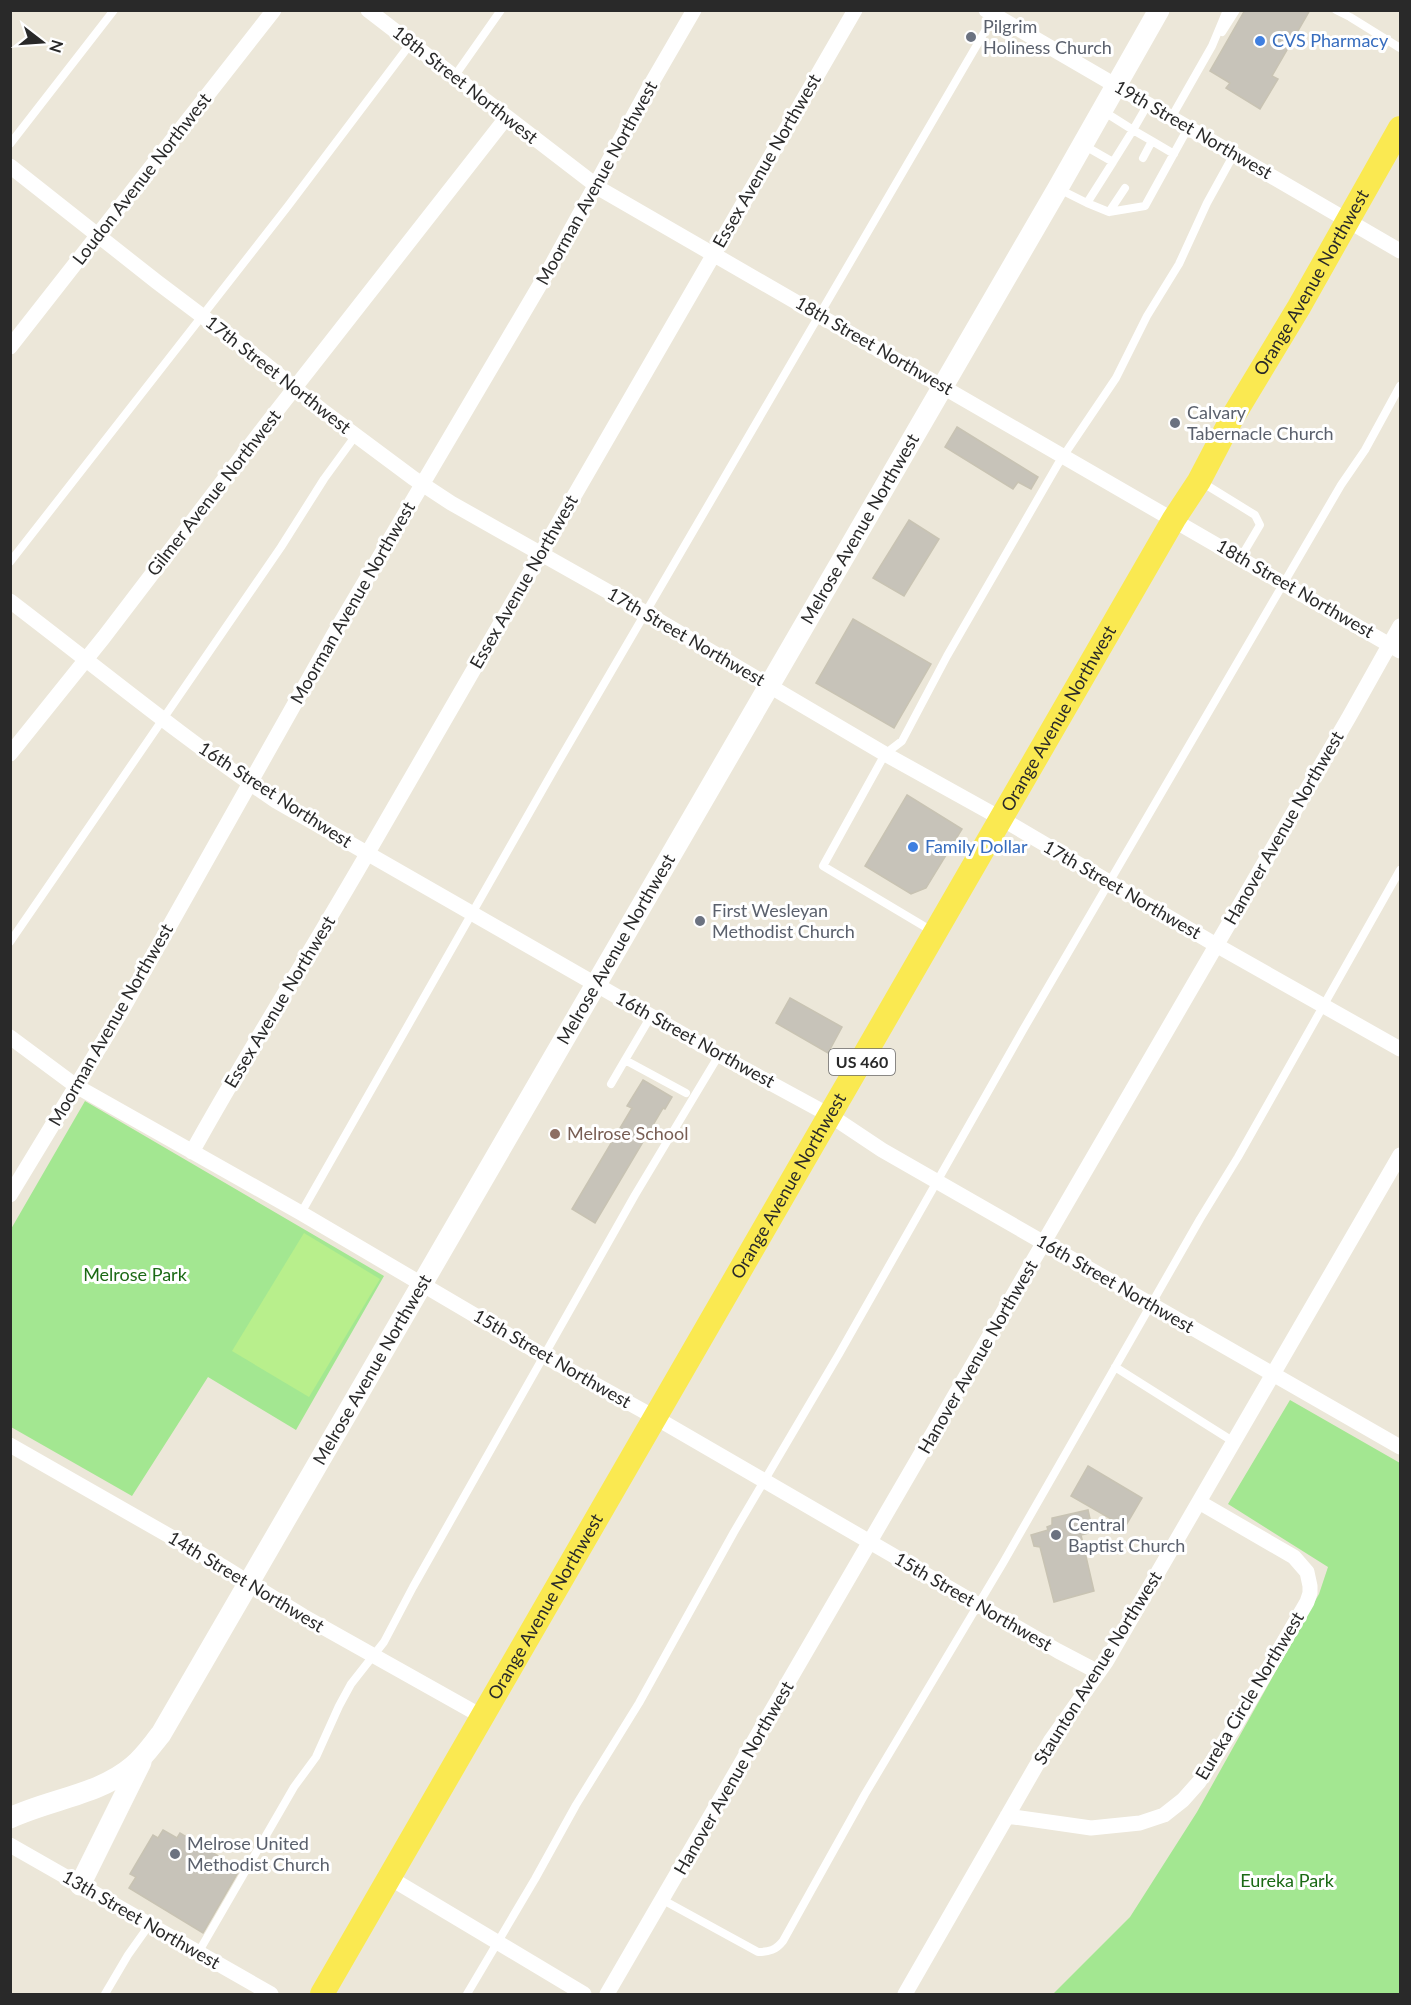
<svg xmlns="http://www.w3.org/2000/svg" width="1411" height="2005" viewBox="0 0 1411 2005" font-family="Lato,sans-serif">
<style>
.green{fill:#a3e791}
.pitch{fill:#b8ef8c}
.building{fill:#c7c3b9;stroke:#c8c3b3;stroke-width:1.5}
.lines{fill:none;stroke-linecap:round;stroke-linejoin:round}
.lane{stroke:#fff;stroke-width:8}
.street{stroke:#fff;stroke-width:15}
.secondary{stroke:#fff;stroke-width:21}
.primary{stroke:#fae951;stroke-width:24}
.worship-dot{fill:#6b7280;stroke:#fff;stroke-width:2}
.shop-dot{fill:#3f7fe0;stroke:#fff;stroke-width:2}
.education-dot{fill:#8d6e63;stroke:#fff;stroke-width:2}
.labels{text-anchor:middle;stroke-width:6;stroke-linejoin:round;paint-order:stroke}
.shield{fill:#fff;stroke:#696969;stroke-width:1.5}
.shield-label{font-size:16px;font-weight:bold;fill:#292929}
.worship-label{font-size:18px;fill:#5b616d;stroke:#fff;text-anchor:start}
.shop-label{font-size:18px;fill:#366cbe;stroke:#fff;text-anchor:start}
.street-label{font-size:18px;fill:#292929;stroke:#fff}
.education-label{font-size:18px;fill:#785e54;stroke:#fff;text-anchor:start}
.park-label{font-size:18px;fill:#1b6a15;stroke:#fff}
</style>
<rect width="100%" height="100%" fill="#ece7d9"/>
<path class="green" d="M85 1101 384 1276 296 1430 208 1377 132 1496 11 1427V1229Z
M1290 1400 1400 1463V1994H1053L1130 1917 1197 1812 1319 1594 1328 1567 1228 1504Z"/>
<path class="pitch" d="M304 1233 380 1279 309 1397 232 1351Z"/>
<path class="building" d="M1245 10H1310L1272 76 1278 79 1260 109 1226 88 1230 83 1210 71Z
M957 427 1038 477 1031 489 1018 482 1013 489 945 447Z
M909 520 939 539 904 596 873 578Z
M853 619 931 664 894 728 816 683Z
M907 795 962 829 926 888 911 894 865 866Z
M790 998 842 1027 828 1053 776 1023Z
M643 1080 672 1097 665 1109 663 1108 595 1223 572 1209 632 1108 627 1106Z
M1088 1466 1142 1498 1125 1527 1071 1496Z
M1088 1510 1093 1532 1081 1535 1094 1591 1054 1602 1040 1547 1034 1546 1031 1535 1048 1530 1047 1527 1052 1525V1518Z
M163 1830 177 1838 180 1833 240 1869 203 1933 129 1888 136 1877 130 1874 153 1835 158 1838Z"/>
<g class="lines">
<path class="lane" d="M1336 10 1350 17 1400 48
M1222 32 1236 10
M454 77 501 10
M1148 104 1133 130 1152 141
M1171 118 1212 46 1227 10
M10 144 114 10
M1085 146 1113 162 1133 130 1103 111
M1143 158 1152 141 1174 154
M1125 188 1109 212 1145 206 1188 128
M1059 189 1087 203 1113 162
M1087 203 1109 212
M1203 483 1255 515 1260 525 1241 557
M10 562 288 206 411 43
M932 931 823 866 885 754 902 741 947 656 1058 464 1116 378 1147 316 1179 264 1207 203 1234 154
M10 942 281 547 324 479 356 435
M651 1016 625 1060 686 1093
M611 1084 625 1060
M301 1213 556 766 995 14
M1115 1367 1234 1442
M663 1900 758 1952C769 1952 776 1950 783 1941L865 1794 1003 1563 1200 1219 1238 1157 1400 870
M198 1953 294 1787 316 1757 339 1706 351 1684 384 1642 413 1587 635 1195 719 1055
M105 1994 128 1955 150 1924
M467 1994 535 1879 576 1805 639 1703 734 1532 839 1354 1023 1030 1341 485 1365 450 1400 386"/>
<path class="street" d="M368 10 602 190 1400 651
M986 10 1400 251
M10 166 157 282 263 362 323 411 413 478 451 503 646 613 885 754 1002 819 1216 945 1400 1049
M10 347 274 10
M10 601C98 668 184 739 276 801L719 1055 831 1116 882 1150 1400 1447
M10 754 104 637 268 422 506 118
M10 1037 76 1086 301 1213 544 1356 656 1418 1058 1651 1098 1672
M192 1152C249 1049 312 950 370 849 531 569 692 289 855 10
M10 1195 121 1012 334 634 551 266 647 91 694 10
M10 1445 222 1566 303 1616 483 1717
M1007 1816 1091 1828 1140 1823 1164 1815 1183 1800 1199 1782 1235 1726 1307 1602 1310 1593V1586L1307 1572 1294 1557 1199 1502
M10 1845 271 1994
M390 1878 584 1994
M607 1994 1349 717 1400 626
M905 1994 1051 1740 1106 1662 1400 1155"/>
<g class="secondary">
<path id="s1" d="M10 1818C50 1799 99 1795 133 1766 144 1757 152 1745 161 1734L1058 188 1159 10"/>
<path d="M80 1885 141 1762"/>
</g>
<path class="primary" id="s2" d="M322 1994 1174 519 1199 481 1232 418 1299 307 1400 128"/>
</g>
<g class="worship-dot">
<circle cx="971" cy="37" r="6"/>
<circle cx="1175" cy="423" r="6"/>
<circle cx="700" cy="921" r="6"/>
<circle cx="1056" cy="1535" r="6"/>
<circle cx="175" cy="1854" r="6"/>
</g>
<g class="shop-dot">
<circle cx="1260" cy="41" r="6"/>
<circle cx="913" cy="847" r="6"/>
</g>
<circle class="education-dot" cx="555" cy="1134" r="6"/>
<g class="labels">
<rect class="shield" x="829" y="1049" width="66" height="26" rx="4.5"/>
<g class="shield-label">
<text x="862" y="1068">US 460</text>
</g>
<g class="worship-label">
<text x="983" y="33">Pilgrim<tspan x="983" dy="21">Holiness Church</tspan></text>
<text x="1187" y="419">Calvary<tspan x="1187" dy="21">Tabernacle Church</tspan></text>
<text x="712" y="917">First Wesleyan<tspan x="712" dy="21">Methodist Church</tspan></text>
<text x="1068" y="1531">Central<tspan x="1068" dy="21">Baptist Church</tspan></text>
<text x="187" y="1850">Melrose United<tspan x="187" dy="21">Methodist Church</tspan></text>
</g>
<g class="shop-label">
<text x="1272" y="47">CVS Pharmacy</text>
<text x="925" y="853">Family Dollar</text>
</g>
<g class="street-label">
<text transform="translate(465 85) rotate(38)" y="6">18th Street Northwest</text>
<text transform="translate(1193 130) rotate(30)" y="6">19th Street Northwest</text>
<text transform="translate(767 161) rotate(-60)" y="6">Essex Avenue Northwest</text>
<text transform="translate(142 179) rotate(-52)" y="6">Loudon Avenue Northwest</text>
<text transform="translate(597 183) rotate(-61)" y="6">Moorman Avenue Northwest</text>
<text dy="6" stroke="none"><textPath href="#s2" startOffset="1977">Orange Avenue Northwest</textPath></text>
<text transform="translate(874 346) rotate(30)" y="6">18th Street Northwest</text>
<text transform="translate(278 375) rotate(38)" y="6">17th Street Northwest</text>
<text transform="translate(214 493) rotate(-52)" y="6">Gilmer Avenue Northwest</text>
<text dy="6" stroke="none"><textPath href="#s1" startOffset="1570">Melrose Avenue Northwest</textPath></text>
<text transform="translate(524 582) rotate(-60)" y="6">Essex Avenue Northwest</text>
<text transform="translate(1295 589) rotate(30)" y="6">18th Street Northwest</text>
<text transform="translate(353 603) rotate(-60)" y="6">Moorman Avenue Northwest</text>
<text transform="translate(686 637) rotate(30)" y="6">17th Street Northwest</text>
<text dy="6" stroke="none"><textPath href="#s2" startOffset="1473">Orange Avenue Northwest</textPath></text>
<text transform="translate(275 795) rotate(33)" y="6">16th Street Northwest</text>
<text transform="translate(1284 828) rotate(-60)" y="6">Hanover Avenue Northwest</text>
<text transform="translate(1122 890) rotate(30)" y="6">17th Street Northwest</text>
<text dy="6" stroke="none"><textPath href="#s1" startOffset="1084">Melrose Avenue Northwest</textPath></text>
<text transform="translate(280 1002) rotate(-59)" y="6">Essex Avenue Northwest</text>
<text transform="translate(111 1025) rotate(-60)" y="6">Moorman Avenue Northwest</text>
<text transform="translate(695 1040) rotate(29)" y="6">16th Street Northwest</text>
<text dy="6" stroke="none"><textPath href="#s2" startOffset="933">Orange Avenue Northwest</textPath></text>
<text transform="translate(1115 1284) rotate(30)" y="6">16th Street Northwest</text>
<text transform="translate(978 1357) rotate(-60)" y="6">Hanover Avenue Northwest</text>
<text transform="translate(552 1359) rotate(30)" y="6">15th Street Northwest</text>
<text dy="6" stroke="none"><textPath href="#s1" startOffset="598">Melrose Avenue Northwest</textPath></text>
<text transform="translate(246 1582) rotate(31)" y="6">14th Street Northwest</text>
<text transform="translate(973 1602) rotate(30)" y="6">15th Street Northwest</text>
<text dy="6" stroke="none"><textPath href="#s2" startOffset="447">Orange Avenue Northwest</textPath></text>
<text transform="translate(1098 1668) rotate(-58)" y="6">Staunton Avenue Northwest</text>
<text transform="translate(1250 1696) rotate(-59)" y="6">Eureka Circle Northwest</text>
<text transform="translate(734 1778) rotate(-60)" y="6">Hanover Avenue Northwest</text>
<text transform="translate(141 1920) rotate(30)" y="6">13th Street Northwest</text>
</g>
<g class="education-label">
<text x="567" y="1140">Melrose School</text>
</g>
<g class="park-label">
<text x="135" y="1281">Melrose Park</text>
<text x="1287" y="1887">Eureka Park</text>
</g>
</g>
<rect width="1411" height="2005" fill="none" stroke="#292929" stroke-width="24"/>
<g transform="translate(42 42) rotate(107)" stroke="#ffffff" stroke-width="4.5" paint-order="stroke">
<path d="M0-4.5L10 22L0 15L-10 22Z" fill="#292929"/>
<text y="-9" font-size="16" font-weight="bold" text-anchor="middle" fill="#292929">N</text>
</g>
</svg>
